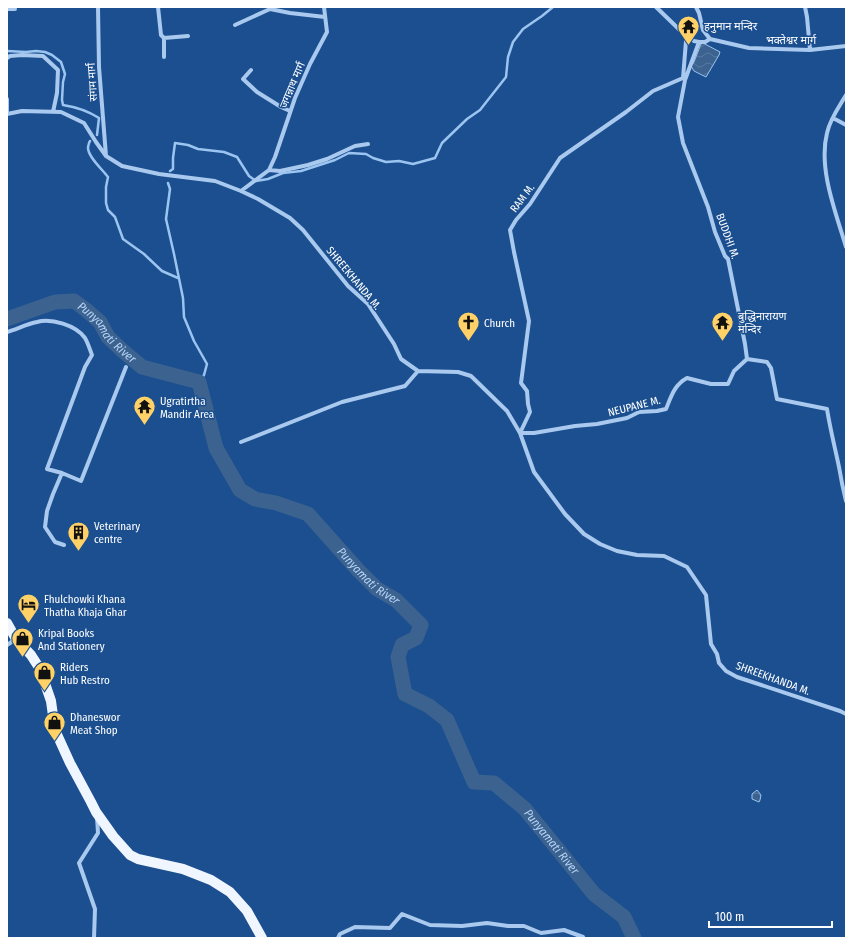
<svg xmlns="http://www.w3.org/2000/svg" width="853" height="945" viewBox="0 0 853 945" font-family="'Fira Sans Condensed','Noto Sans Devanagari',sans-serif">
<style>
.water{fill:url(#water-waves);stroke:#9cc4f0}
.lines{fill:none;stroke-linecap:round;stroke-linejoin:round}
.stream{stroke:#9cc4f0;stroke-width:2.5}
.river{stroke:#3c6290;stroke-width:15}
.street{stroke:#a9c9ee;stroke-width:4}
.primary{stroke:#f0f6ff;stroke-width:10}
.labels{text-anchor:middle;stroke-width:3;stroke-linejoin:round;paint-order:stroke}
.poi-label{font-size:11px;fill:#fff;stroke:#1b4f8f;text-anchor:start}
.street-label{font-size:11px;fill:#fff;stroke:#1b4f8f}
.water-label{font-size:12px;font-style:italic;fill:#b5d3f5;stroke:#1b4f8f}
</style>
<defs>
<pattern id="water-waves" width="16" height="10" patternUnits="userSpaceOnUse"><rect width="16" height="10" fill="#3c6290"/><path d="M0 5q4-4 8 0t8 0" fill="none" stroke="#597aa1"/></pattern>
</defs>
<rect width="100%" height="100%" fill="#1b4f8f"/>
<path class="water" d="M703 43 720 52 719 55 706 77 694 71 691 66 694 62 701 44Z
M757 790 761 795 760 800 759 802 752 799V794Z"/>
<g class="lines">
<path class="stream" d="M7 51 26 52 36 51 45 52 52 55 61 62 65 74 63 82 62 100 63 105C76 107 88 111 99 118L97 135
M90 141C89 142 88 147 88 148 88 157 103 170 108 177L106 187V203L108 210 115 217 123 239 144 254 162 271 178 278
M170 171 173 169V158L175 143 188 145 198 149 224 152 237 157 249 176 256 181 268 179 283 173 301 171 335 160 349 153 366 154 373 158 386 162 399 161 413 164 435 158 442 143 467 119 480 110 506 77 508 57 513 42 523 29 542 16 553 7
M168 183 170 189 166 219 174 254 183 298 184 317 194 341 207 364 204 375 199 382"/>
<path class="river" id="s1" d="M7 319 55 302 74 301 85 309 100 322 108 337 123 351 142 367 199 382 216 448 240 490 255 499 276 503 308 514 358 570 377 589 396 600 421 625 416 638 402 645 398 657 405 694 429 706 447 720 474 782 494 783 525 809 594 894 624 917 634 938"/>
<path class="street" d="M98 7 99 67 106 156
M158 7 161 35 164 38
M656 7 687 37 694 41 699 42H705L710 39 749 48 810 50 846 46
M696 7 699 13 703 30 710 39
M805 7 807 17 810 50
M7 9H15
M235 25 270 9 290 13 325 17
M687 37 686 41 683 78 653 91 626 112 560 158 530 204 516 220 510 230 514 252 529 321 521 383 527 391 528 404 530 412 520 433H534L575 426 597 424 627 418 639 412 657 411 666 409C671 397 674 385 687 378L711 384H728L734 371 747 359
M699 42 685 80 678 117 683 143 708 207 715 232 725 256 728 259 745 344 747 359 767 362 771 368 777 399 827 409C830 428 835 448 839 467 841 479 843 489 846 501
M164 57V38L188 36
M7 58 10 56 22 55 43 56 58 70 57 93 53 112
M251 70 243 79 257 92 281 107 290 111
M846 95C839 107 830 119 827 133 818 169 836 213 846 247
M7 99V114
M7 114 22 111 61 112 84 123 96 142 106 156 122 166 159 174 215 181 241 191 258 199 290 218 303 230 348 286 368 304 394 344 401 359 418 371 458 372 471 376 507 411 520 433 534 472 565 514 584 534 600 544 617 551 637 555 664 556 687 567 706 595 711 644 717 654 719 663 726 671 737 677 840 711 846 714
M833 118 846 125
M269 170 275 157 295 98 310 64 327 32 324 7
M241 191 269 170 280 171 308 165 327 159 355 146 368 144
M7 332C17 329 27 324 37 322 51 318 76 325 85 338 88 343 90 350 92 355L85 367 47 469 62 473 53 494 47 511 45 527 55 542 64 545
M241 442 342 402 405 386 418 371
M62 473 81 481 126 367
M7 645 16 639
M94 938 95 909 79 863 98 833 97 817
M338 938 340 934 355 927 390 928 402 914 430 925 462 926 487 923 508 926H524L541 933 564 930 583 937"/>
<path class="primary" d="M7 623 16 639 31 655 40 669 51 701 55 730 70 763 91 802 96 812 113 836 130 855 138 859 183 869 211 880 230 892 247 911 262 938"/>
</g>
<defs>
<symbol id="temple-pin" viewBox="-11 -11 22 30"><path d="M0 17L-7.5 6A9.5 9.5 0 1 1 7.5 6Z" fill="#ffd166" stroke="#1b4f8f"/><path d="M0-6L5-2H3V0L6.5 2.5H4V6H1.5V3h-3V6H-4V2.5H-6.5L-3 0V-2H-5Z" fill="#111"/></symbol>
<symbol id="church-pin" viewBox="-11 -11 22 30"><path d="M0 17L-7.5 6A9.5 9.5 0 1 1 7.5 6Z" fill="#ffd166" stroke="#1b4f8f"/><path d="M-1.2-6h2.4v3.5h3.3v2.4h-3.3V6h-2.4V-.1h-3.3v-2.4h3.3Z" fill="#111"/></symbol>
<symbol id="building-pin" viewBox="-11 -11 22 30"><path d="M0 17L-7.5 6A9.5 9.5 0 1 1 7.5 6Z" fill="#ffd166" stroke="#1b4f8f"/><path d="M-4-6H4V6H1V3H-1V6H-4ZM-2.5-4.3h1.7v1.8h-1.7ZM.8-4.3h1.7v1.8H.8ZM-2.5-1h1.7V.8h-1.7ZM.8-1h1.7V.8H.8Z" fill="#111"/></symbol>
<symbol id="hotel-pin" viewBox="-11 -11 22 30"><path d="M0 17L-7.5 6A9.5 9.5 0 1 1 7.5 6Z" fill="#ffd166" stroke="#1b4f8f"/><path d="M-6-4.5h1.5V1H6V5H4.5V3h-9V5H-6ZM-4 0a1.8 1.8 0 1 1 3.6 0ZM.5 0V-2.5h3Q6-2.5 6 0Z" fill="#111"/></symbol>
<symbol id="shop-pin" viewBox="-11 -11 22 30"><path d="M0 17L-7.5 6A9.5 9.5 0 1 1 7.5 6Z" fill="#ffd166" stroke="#1b4f8f"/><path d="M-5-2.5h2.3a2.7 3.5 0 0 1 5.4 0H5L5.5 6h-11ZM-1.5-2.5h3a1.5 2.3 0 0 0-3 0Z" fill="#111"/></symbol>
</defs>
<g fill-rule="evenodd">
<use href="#temple-pin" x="676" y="14" width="25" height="34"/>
<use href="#temple-pin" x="710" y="310" width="25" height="34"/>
<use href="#church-pin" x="456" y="310" width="25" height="34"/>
<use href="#temple-pin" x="132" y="394" width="25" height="34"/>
<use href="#building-pin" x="66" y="520" width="25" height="34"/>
<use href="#hotel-pin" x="16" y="592" width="25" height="34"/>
<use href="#shop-pin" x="10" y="626" width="25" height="34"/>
<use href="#shop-pin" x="32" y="660" width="25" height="34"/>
<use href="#shop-pin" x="42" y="710" width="25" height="34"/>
</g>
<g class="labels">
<g class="poi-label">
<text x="704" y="30">हनुमान मन्दिर</text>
<text x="738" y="320">बुद्धिनारायण<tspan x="738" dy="13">मन्दिर</tspan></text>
<text x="484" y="327">Church</text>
<text x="160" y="405">Ugratirtha<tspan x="160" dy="13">Mandir Area</tspan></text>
<text x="94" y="530">Veterinary<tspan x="94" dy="13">centre</tspan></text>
<text x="44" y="603">Fhulchowki Khana<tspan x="44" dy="13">Thatha Khaja Ghar</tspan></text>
<text x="38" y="637">Kripal Books<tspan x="38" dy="13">And Stationery</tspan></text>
<text x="60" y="671">Riders<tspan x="60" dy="13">Hub Restro</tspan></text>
<text x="70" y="721">Dhaneswor<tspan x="70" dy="13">Meat Shop</tspan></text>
</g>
<g class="street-label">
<text x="791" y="44">भक्तेश्वर मार्ग</text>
<text transform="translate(92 82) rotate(-94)" y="4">संगम मार्ग</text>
<text transform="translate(292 85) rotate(-67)" y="4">जगन्नाथ मार्ग</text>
<text transform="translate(522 198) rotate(-53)" y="4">RAM M.</text>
<text transform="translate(728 236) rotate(70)" y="4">BUDDHI M.</text>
<text transform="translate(354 278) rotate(50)" y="4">SHREEKHANDA M.</text>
<text transform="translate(634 406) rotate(-14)" y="4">NEUPANE M.</text>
<text transform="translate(773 678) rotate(20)" y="4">SHREEKHANDA M.</text>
</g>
<g class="water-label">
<text dy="4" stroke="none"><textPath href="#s1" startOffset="116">Punyamati River</textPath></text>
<text dy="4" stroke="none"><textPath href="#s1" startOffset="501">Punyamati River</textPath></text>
<text dy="4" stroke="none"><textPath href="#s1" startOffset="873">Punyamati River</textPath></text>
</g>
</g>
<rect width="853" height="945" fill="none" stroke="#ffffff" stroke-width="16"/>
<path d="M709 921v6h123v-6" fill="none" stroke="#ffffff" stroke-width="2"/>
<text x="715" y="921" font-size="12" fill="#ffffff" stroke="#1b4f8f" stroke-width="3" paint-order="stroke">100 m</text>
</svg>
